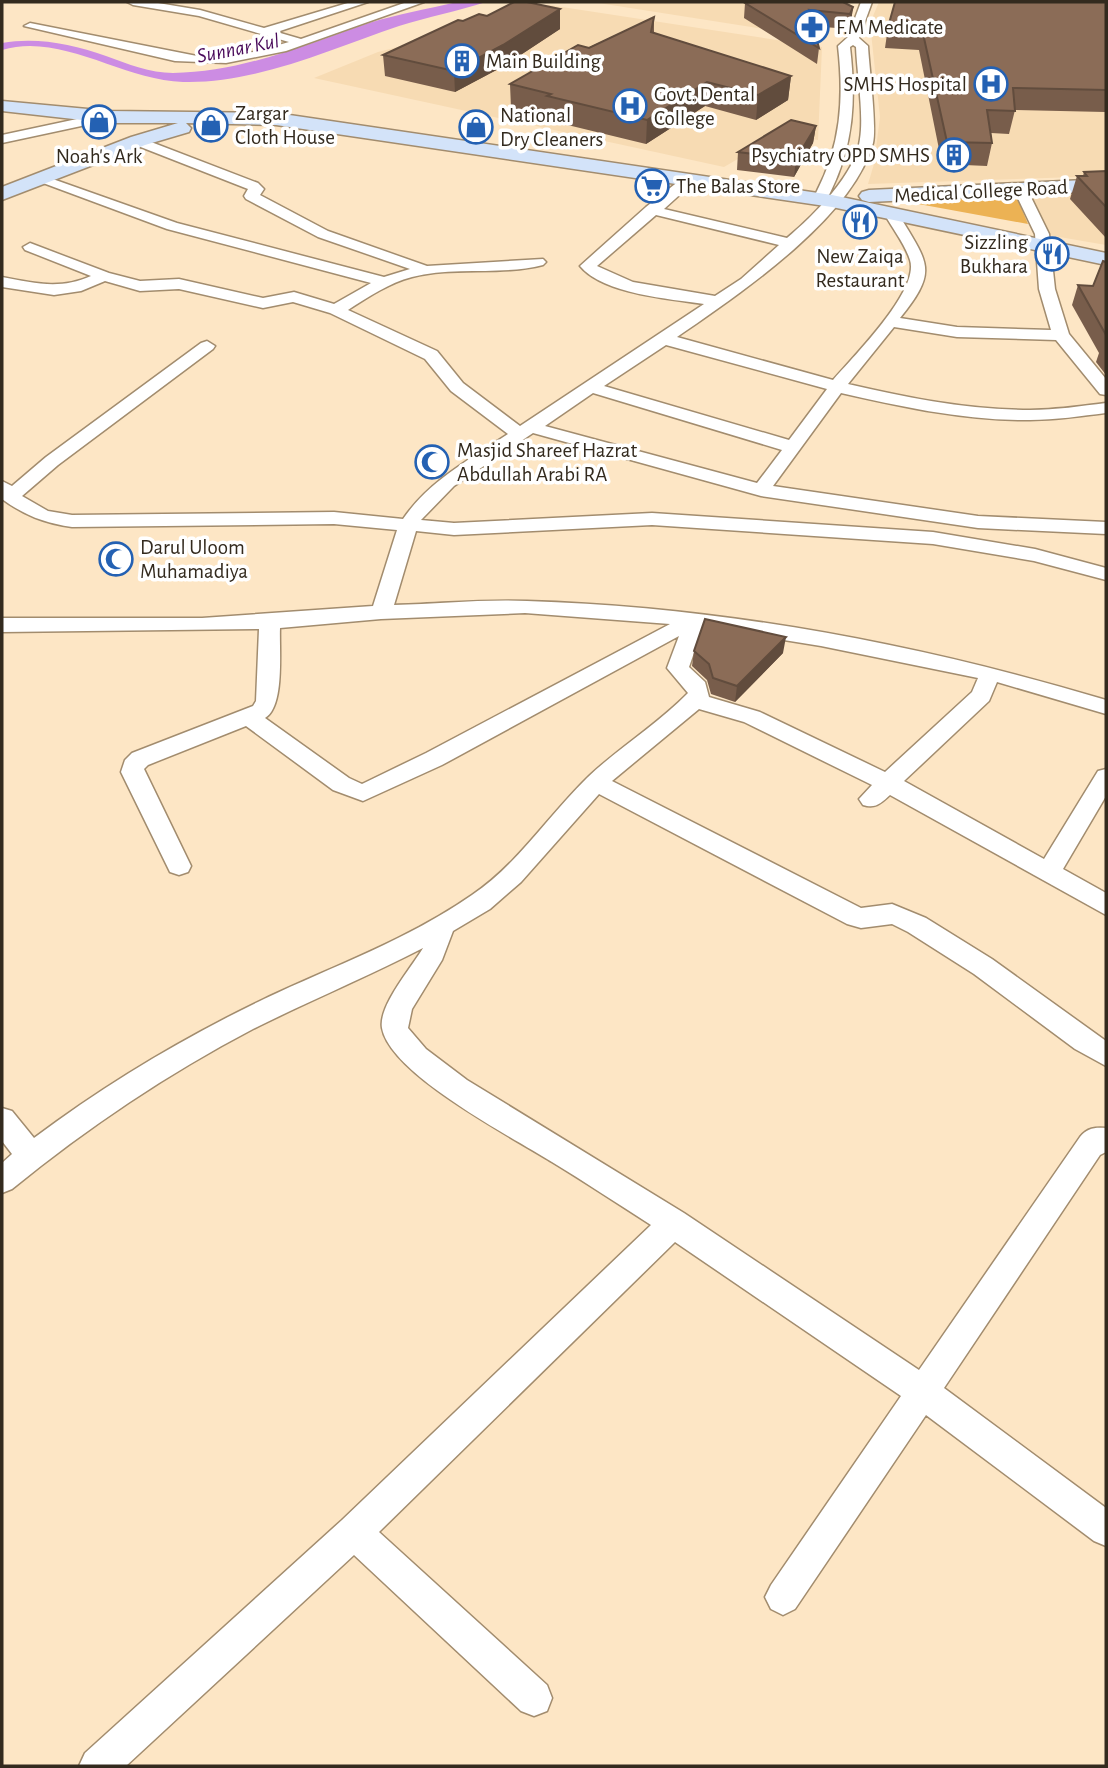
<svg xmlns="http://www.w3.org/2000/svg" width="1108" height="1768" viewBox="0 0 1108 1768" font-family="'Alegreya Sans',sans-serif">
<style>
.built{fill:#f7dbb3}
.green{fill:#ecb254}
.water{fill:#cc8ce3}
.lines{fill:none;stroke-linecap:round;stroke-linejoin:round}
.street-casing{stroke:#a28c6e;stroke-width:3}
.secondary-casing{stroke:#a28c6e;stroke-width:3}
.street{fill:#fff;fill-rule:evenodd}
.secondary{fill:#d3e3f9;fill-rule:evenodd}
.wall{fill:#785d4b}
.shaded-wall{fill:#614c3d}
.building{fill:#8b6c57;stroke:#614c3d;stroke-width:2}
.labels{text-anchor:middle;stroke-width:7;stroke-linejoin:round;paint-order:stroke}
.far-poi-label{font-size:21px;fill:#332a1e;stroke:#fff;text-anchor:start}
.far-water-label{font-size:21px;font-style:italic;fill:#490a5a;stroke:#fff}
.far-street-label{font-size:21px;fill:#332a1e;stroke:#fff}
</style>
<rect width="100%" height="100%" fill="#fde6c5"/>
<path class="built" d="M592 2H840L839 26 824 30 816 37Z
M879 2H1106V176L868 184 874 164 880 117 870 23Z
M549 5 822 47 818 140 781 134 724 167 314 78 378 52 496 22Z
M1106 185V245L1042 234 1021 190Z"/>
<path class="green" d="M1016 195 1028 224 913 203 916 199Z"/>
<path class="water" d="M457 2H486C458 11 428 17 399 26 331 49 256 84 183 82 122 80 61 32 2 50V43C37 37 72 44 106 56 128 64 150 73 173 73 242 72 305 45 369 23 398 14 428 9 457 2Z"/>
<g class="lines">
<defs>
<path id="street" d="M127 2H152L200 10 264 28 351 2H368L277 32 301 39 407 2H424L286 51 226 63 175 61 24 26 30 23 197 56 254 52 289 42 199 16 133 5Z
M861 2H872L859 38 868 46C869 67 877 126 873 143 852 219 739 294 677 337L833 380C853 357 920 290 910 260 905 244 892 228 884 213L891 209 898 213C927 263 940 269 900 318L957 327 1051 330 1039 289 1035 234 1014 190 1021 186 1026 187 1049 234 1055 289 1069 334 1106 379V395L1100 394 1056 340 957 337 894 327 848 384C908 398 969 410 1030 410 1056 410 1081 406 1106 403V413C1081 416 1056 420 1030 420 966 421 903 407 841 393L773 486 978 516 1106 522V534L978 528 761 496 533 433 454 486 421 520 454 523 652 513 933 532 1035 549 1106 568V580L1034 561 933 544 652 525 454 535 416 531 394 605C438 604 483 599 527 601 723 607 919 644 1106 700V714L997 682 989 701 904 781 1044 859 1098 771 1106 769V796L1063 869 1106 893V915L890 795C881 803 876 809 863 805L859 799 872 785 744 722 699 709 612 781 861 908 892 904 926 918 992 959 1106 1041V1066L1075 1049 974 974 908 932 892 924 861 928 847 924 599 794 521 882 490 909 453 931 442 960 412 1009 408 1028 426 1049 467 1080 684 1213 919 1370 1080 1137C1087 1128 1095 1127 1106 1128V1152L1100 1155 944 1388 1106 1508V1546L1094 1541 926 1415 795 1609 783 1615 771 1609 765 1597 771 1585 901 1396 675 1242 379 1532 547 1685 552 1698 547 1711 534 1716 521 1711 354 1555 126 1766H79L85 1753 342 1520 651 1225C618 1204 585 1182 552 1162 512 1137 390 1074 382 1028 378 1006 412 967 423 948 367 977 309 1001 253 1029 167 1074 87 1128 12 1189L2 1193V1163L12 1154 2 1141V1108L12 1111 34 1138C106 1084 183 1038 264 999 334 966 409 939 472 895 518 864 548 816 587 778 618 748 657 725 688 693L667 668 679 636 442 765 363 801 333 790 246 726 148 765 144 769 191 866 188 872 179 875 170 872 121 772 125 760 132 753 253 706 256 701 259 629 2 632V618H202L373 606 397 530 334 524 72 527C44 523 24 515 2 499V481L12 486 46 457 201 343 207 341 215 346 213 349 58 465 22 496 48 511 72 515 334 512 403 519C429 481 470 459 508 434L451 391 425 359 330 313 293 302 263 308 179 289 140 291 105 281 81 291 54 295 2 287V277C34 283 60 290 91 276L25 250 23 247 30 243 109 273 140 281 179 279 263 298 294 292 334 304 371 283 167 229 35 180 42 176 47 177 177 223 384 277 410 269 318 237 246 199 244 196 248 189 133 144 131 141 138 137 258 183 264 189 260 195 328 231 427 266 543 259 546 262 543 265C500 276 454 266 412 277 389 283 368 297 348 310L437 351 463 383 520 426 704 304C670 299 603 294 580 266L646 207 684 177 689 176 696 180 664 209 787 238C813 216 856 174 860 139 864 114 857 74 856 47L853 45 850 47C856 99 854 145 830 193L828 196H818L816 193C841 145 844 99 838 46L848 37ZM656 215 779 245 741 279 715 296 633 282 597 266ZM666 345 827 389 789 440 604 386ZM593 393 782 450 757 483 545 426ZM525 613 670 624 426 753 362 784 349 778 265 718C285 706 279 650 280 628L381 619ZM703 627 821 646 978 678 972 692 885 772 760 712 709 697 705 682 689 667Z
M93 112 99 116 86 125 2 143V135L77 119Z"/>
<path id="secondary" d="M2 101 109 111 276 113 832 195 1106 253V265L832 207 276 125 186 123 191 128 189 132 145 145 2 200V187L131 137 178 123H109L2 111Z
M1106 179V191L869 202 862 200 859 196 862 192 869 190Z"/>
</defs>
<use href="#street" class="street-casing"/>
<use href="#secondary" class="secondary-casing"/>
<use href="#street" class="street"/>
<use href="#secondary" class="secondary"/>
</g>
<path class="wall" d="M1106 2V114L1105 112 1015 110 1009 134 991 133 992 143 987 166 942 164 919 50 885 48 888 27Z
M745 3 853 7 851 22 848 29 813 26 819 48 817 64 744 18Z
M487 16 560 29 504 66 455 92 385 76 383 55 463 21Z
M654 17V33L791 76 788 100 756 120 705 106 646 144 547 120V117L511 108 510 84Z
M816 126 813 143 794 177 737 170 738 152Z
M1106 171V238L1070 199 1077 176H1083L1084 172Z
M1106 262V375L1096 362 1099 353 1072 305 1078 285 1093 286Z
M694 651 783 653 735 702 711 694 707 680 692 666Z"/>
<path class="shaded-wall" d="M853 7 851 22 848 29 850 14Z
M560 9V29L504 66 455 92 454 71Z
M791 76 788 100 756 120 758 95Z
M707 82 705 106 646 144 647 120Z
M816 126 813 143 794 177 796 159Z
M786 637 783 653 735 702 737 686Z"/>
<path class="building" d="M514 2H527L560 9 503 45 454 71 383 55 458 20 463 21 479 14 487 16Z
M756 2H843L853 7 850 14 809 10 819 48 745 3Z
M895 2H1106V90L1013 88 1015 111 987 110 992 143 947 142 922 29 888 27Z
M654 17 651 32 791 76 758 95 707 82 647 120 547 96 551 94 510 84 578 45 589 48Z
M791 120 816 126 796 159 738 152Z
M1106 171V207L1077 176H1087L1084 172Z
M1103 261 1106 262V335L1078 285 1093 286Z
M705 619 786 637 737 686 713 678 709 664 694 651Z"/>
<defs>
<symbol id="pharmacy-ring" viewBox="-11 -11 22 22"><circle r="9.5" fill="#fff" stroke="#2461b3" stroke-width="1.5"/><path d="M-2-6h4v4h4v4h-4v4h-4v-4h-4v-4h4Z" fill="#2461b3"/></symbol>
<symbol id="building-ring" viewBox="-11 -11 22 22"><circle r="9.5" fill="#fff" stroke="#2461b3" stroke-width="1.5"/><path d="M-4-6H4V6H1V3H-1V6H-4ZM-2.5-4.3h1.7v1.8h-1.7ZM.8-4.3h1.7v1.8H.8ZM-2.5-1h1.7V.8h-1.7ZM.8-1h1.7V.8H.8Z" fill="#2461b3"/></symbol>
<symbol id="hospital-ring" viewBox="-11 -11 22 22"><circle r="9.5" fill="#fff" stroke="#2461b3" stroke-width="1.5"/><path d="M-5-5h3v3.5h4V-5h3V5h-3V1.5h-4V5h-3Z" fill="#2461b3"/></symbol>
<symbol id="shop-ring" viewBox="-11 -11 22 22"><circle r="9.5" fill="#fff" stroke="#2461b3" stroke-width="1.5"/><path d="M-5-2.5h2.3a2.7 3.5 0 0 1 5.4 0H5L5.5 6h-11ZM-1.5-2.5h3a1.5 2.3 0 0 0-3 0Z" fill="#2461b3"/></symbol>
<symbol id="supermarket-ring" viewBox="-11 -11 22 22"><circle r="9.5" fill="#fff" stroke="#2461b3" stroke-width="1.5"/><path d="M-6-5.5h2.5l.6 2H6L4.5 2H-2.5L-4.4-4H-6ZM-1.5 3.2a1.3 1.3 0 1 0 .1 0ZM3 3.2a1.3 1.3 0 1 0 .1 0Z" fill="#2461b3"/></symbol>
<symbol id="restaurant-ring" viewBox="-11 -11 22 22"><circle r="9.5" fill="#fff" stroke="#2461b3" stroke-width="1.5"/><path d="M-5-6h1v4h1v-4h1v4h1v-4h1v5L-1.5 .5V6h-2V.5L-5-1ZM5-6V6H3V1.5H1.5Q1.5-4 5-6Z" fill="#2461b3"/></symbol>
<symbol id="mosque-ring" viewBox="-11 -11 22 22"><circle r="9.5" fill="#fff" stroke="#2461b3" stroke-width="1.5"/><path d="M3.5-4.9A6 6 0 1 0 3.5 4.9A5 5 0 1 1 3.5-4.9Z" fill="#2461b3"/></symbol>
</defs>
<g fill-rule="evenodd">
<use href="#pharmacy-ring" x="793" y="8" width="38" height="38"/>
<use href="#building-ring" x="443" y="42" width="38" height="38"/>
<use href="#hospital-ring" x="972" y="65" width="38" height="38"/>
<use href="#hospital-ring" x="611" y="87" width="38" height="38"/>
<use href="#shop-ring" x="80" y="103" width="38" height="38"/>
<use href="#shop-ring" x="192" y="106" width="38" height="38"/>
<use href="#shop-ring" x="457" y="108" width="38" height="38"/>
<use href="#building-ring" x="935" y="136" width="38" height="38"/>
<use href="#supermarket-ring" x="633" y="167" width="38" height="38"/>
<use href="#restaurant-ring" x="841" y="203" width="38" height="38"/>
<use href="#restaurant-ring" x="1033" y="235" width="38" height="38"/>
<use href="#mosque-ring" x="413" y="443" width="38" height="38"/>
<use href="#mosque-ring" x="97" y="540" width="38" height="38"/>
</g>
<g class="labels">
<g class="far-poi-label">
<text x="836" y="34">F.M Medicate</text>
<text x="486" y="68">Main Building</text>
<text x="967" y="91" text-anchor="end">SMHS Hospital</text>
<text x="654" y="101">Govt. Dental<tspan x="654" dy="24">College</tspan></text>
<text x="235" y="120">Zargar<tspan x="235" dy="24">Cloth House</tspan></text>
<text x="500" y="122">National<tspan x="500" dy="24">Dry Cleaners</tspan></text>
<text x="930" y="162" text-anchor="end">Psychiatry OPD SMHS</text>
<text x="99" y="163" text-anchor="middle">Noah's Ark</text>
<text x="676" y="193">The Balas Store</text>
<text x="1028" y="249" text-anchor="end">Sizzling<tspan x="1028" dy="24">Bukhara</tspan></text>
<text x="860" y="263" text-anchor="middle">New Zaiqa<tspan x="860" dy="24">Restaurant</tspan></text>
<text x="457" y="457">Masjid Shareef Hazrat<tspan x="457" dy="24">Abdullah Arabi RA</tspan></text>
<text x="140" y="554">Darul Uloom<tspan x="140" dy="24">Muhamadiya</tspan></text>
</g>
<g class="far-water-label">
<text transform="translate(238 48) rotate(-11)" y="7">Sunnar Kul</text>
</g>
<g class="far-street-label">
<text transform="translate(981 191) rotate(-3)" y="7">Medical College Road</text>
</g>
</g>
<rect width="1108" height="1768" fill="none" stroke="#332a1e" stroke-width="7"/>
</svg>
